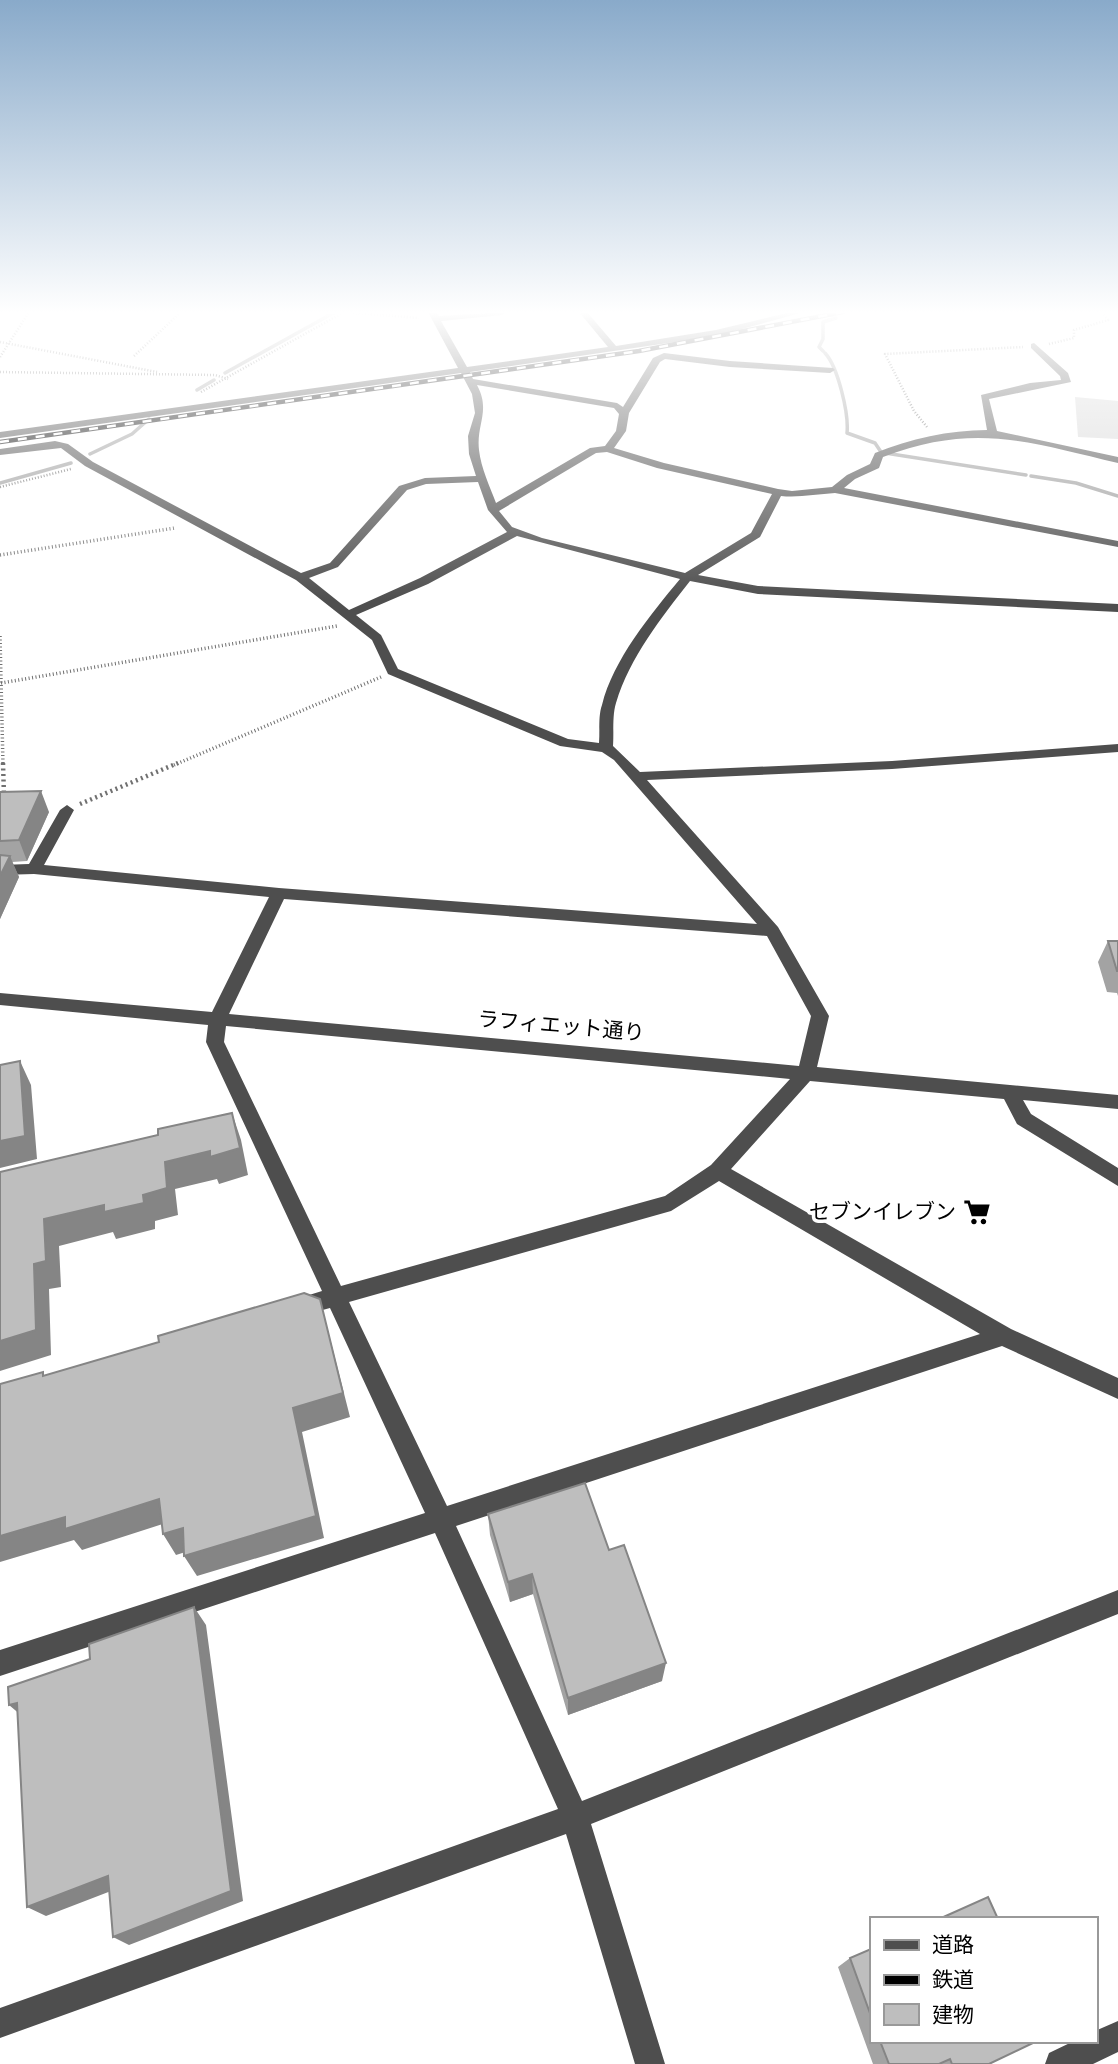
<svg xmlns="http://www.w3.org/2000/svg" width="1118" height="2064" viewBox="0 0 1118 2064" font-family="'Archivo Narrow','Noto Sans JP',sans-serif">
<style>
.green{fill:#d5d5d5}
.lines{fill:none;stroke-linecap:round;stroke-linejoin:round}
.stream{stroke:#9c9c9c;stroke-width:3.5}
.path-far2{stroke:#707070;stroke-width:2.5;stroke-dasharray:1 2;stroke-linecap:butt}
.path-far1{stroke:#707070;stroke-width:3.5;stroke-dasharray:1 2.5;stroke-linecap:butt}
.path{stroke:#707070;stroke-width:4.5;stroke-dasharray:2 3.5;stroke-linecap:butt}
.minor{fill:#4e4e4e;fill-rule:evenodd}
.rail-casing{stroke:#000;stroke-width:4.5}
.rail{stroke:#fff;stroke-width:2.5;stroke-dasharray:9;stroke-linecap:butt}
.wall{fill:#a3a3a3}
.shaded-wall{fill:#858585}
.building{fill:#bebebe;stroke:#858585;stroke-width:2}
.labels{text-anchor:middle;stroke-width:7;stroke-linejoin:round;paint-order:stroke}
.street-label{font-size:21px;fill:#000;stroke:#fff}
.poi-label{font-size:21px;fill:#000;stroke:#fff;text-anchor:end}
</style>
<rect width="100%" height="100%" fill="#fff"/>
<path class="green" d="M1075 397 1118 401V439L1078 437Z"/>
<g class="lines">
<path class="stream" d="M823 351 819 347 823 339V322L836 318
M825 353C838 367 849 414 847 433L875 443 881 452
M225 373 335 312
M197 390 214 380
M885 453 1026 475
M90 454 132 434 149 419
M1031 476 1076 483 1118 496
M0 483 71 463"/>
<path class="path-far2" d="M344 312 419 318
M0 342 157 372
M1049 344 1074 338V330L1108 320 1102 312
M134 356 181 312
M0 357 29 312
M0 372 215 375 228 379
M201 392 344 312
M927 427 914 411 885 354 1023 347
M0 487 71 469"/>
<path class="path-far1" d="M0 555 175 528
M0 636 3 765
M1 683 337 626
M174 765 381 677"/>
<path class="path" d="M3 763 4 796
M80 804 178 763"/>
<path class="minor" d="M428 312H436L439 316 506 312 502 315 441 321 467 367 608 347 579 312H587L616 346 716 330 791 312H804L716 336 470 372 473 379 617 403 623 407 653 358 664 353 730 361 833 368 835 370 830 373 730 367 665 359 660 362 629 413 626 431 614 448 664 463 778 489 792 491 832 487 847 475 870 464 875 453C910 439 949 430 987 430L981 395 1030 383 1061 380 1060 376 1031 348V344L1034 343 1068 373 1071 382 989 399 997 431 1118 457V463C1029 442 974 422 883 457L879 468 855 479 844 488 1118 541V547L835 493C817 494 798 498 781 496L760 537 698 575 758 586 1118 604V612L758 594 690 581C661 618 630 657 616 703 612 716 614 733 613 746L640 772 892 761 1118 744V752L892 769 647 780 778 927 829 1016 817 1067 1118 1095V1109L1023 1100 1031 1114 1118 1168V1186L1017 1124 1004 1099 810 1081 731 1169 1011 1329 1118 1378V1399L1002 1346 456 1526 582 1801 1118 1590V1614L591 1824 665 2064H635L566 1834 0 2038V2008L558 1809 435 1533 0 1676V1650L425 1513 330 1308 300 1316 293 1314 290 1307 293 1300 322 1291 206 1042 208 1025 0 1005V993L212 1012 269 897 34 874 0 875V865L29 864 60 810 67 805 74 810 44 865 279 888 757 924 614 760 602 752 560 746 388 674 372 640 296 580 85 466 61 448 0 455V449L55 441 68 444 93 462 301 573 330 563 399 486 425 478 476 476 469 454 468 436 475 413 472 394 461 373 0 438V432L458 368ZM477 385 614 408 619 414 616 431 605 446 590 448 496 503C490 487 481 468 479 450 476 424 491 411 477 385ZM607 452 657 468 772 494 751 533 685 573 542 538 512 527 499 511 596 453ZM478 482 488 510 507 532 420 578 349 610 309 578 338 567 407 490 426 484ZM517 536 680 579C651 614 613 660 602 705 598 716 600 731 599 743L568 739 398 669 381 635 356 615 428 584ZM284 899 767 936 811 1016 799 1066 229 1014ZM226 1026 790 1079 711 1165 665 1196 341 1286 224 1042ZM719 1181 980 1334 447 1506 349 1302 671 1211Z
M1118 2021V2052L1093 2064H1045L1049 2053 1074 2041H1095V2031Z"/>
<defs>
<path id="rail" d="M0 442 639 351 843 312"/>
</defs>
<use href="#rail" class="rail-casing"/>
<use href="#rail" class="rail"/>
</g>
<path class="wall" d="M0 792 49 812 27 861 12 862 19 877 0 919Z
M1108 941H1118V996L1117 993 1107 992 1098 962Z
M488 1514 609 1550 662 1681 568 1715 533 1594 510 1602 490 1535Z
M871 1949V2041H1037L989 2064H873L838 1967 850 1958Z"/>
<path class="shaded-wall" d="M41 791 49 812 27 861 19 840Z
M10 856 19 877 0 919V876Z
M20 1061 31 1085 37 1159 0 1168V1141Z
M232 1113 241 1140 248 1175 219 1184 217 1179 175 1189 178 1215 155 1221V1229L116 1239 113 1232 59 1246 61 1287 49 1289 51 1355 0 1371V1341L34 1264 44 1219 143 1195 165 1162Z
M320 1299 350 1417 302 1432 324 1538 197 1576 184 1556 293 1408Z
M159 1499 172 1521 82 1550 74 1540 0 1562V1536L65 1517Z
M183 1528 195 1549 176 1555 163 1534Z
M532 1574 533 1594 510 1602 508 1582Z
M194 1607 206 1625 243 1901 129 1945 113 1937Z
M666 1663 662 1681 568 1715V1698Z
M17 1703 28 1721 9 1705Z
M108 1876 124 1886 46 1916 27 1907Z"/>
<path class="building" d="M41 791 19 840 0 841V792Z
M0 855 10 856 0 876Z
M1108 941H1118V971H1117Z
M20 1061 25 1136 0 1141V1065Z
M232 1113 240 1148 210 1157V1151L165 1162 167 1188 143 1195 144 1203 104 1212V1205L44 1219 46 1261 34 1264 36 1330 0 1341V1172L158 1135V1129Z
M304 1293 320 1299 343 1393 293 1408 316 1516 184 1556 183 1528 163 1534 159 1499 65 1529V1517L0 1536V1384L43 1372V1376L159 1342 158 1336Z
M585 1483 609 1550 624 1545 666 1663 568 1698 532 1574 508 1582 488 1514Z
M194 1607 231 1891 113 1937 108 1876 27 1907 17 1703 9 1705 8 1687 90 1659 89 1644Z
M988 1897 998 1919H939Z
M871 1949V2016L850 1958Z
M880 2041H1037L989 2064H952L950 2059 939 2064H889Z"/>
<linearGradient id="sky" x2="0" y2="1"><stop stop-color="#89aaca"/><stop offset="0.52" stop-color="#fff"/><stop offset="1" stop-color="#fff" stop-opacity="0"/></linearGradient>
<rect width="1118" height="601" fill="url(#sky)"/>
<defs>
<symbol id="supermarket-bare" viewBox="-9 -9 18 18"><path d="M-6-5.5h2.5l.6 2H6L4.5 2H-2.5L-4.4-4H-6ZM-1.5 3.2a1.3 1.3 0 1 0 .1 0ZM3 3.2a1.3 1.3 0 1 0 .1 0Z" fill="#000" stroke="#fff" stroke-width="2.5" paint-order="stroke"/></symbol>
</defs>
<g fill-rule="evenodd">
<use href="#supermarket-bare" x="958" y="1193" width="38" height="38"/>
</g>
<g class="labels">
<g class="street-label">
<text transform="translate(561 1026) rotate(5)" y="7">ラフィエット通り</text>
</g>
<g class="poi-label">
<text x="956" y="1219">セブンイレブン</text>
</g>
</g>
<rect x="870" y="1917" width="228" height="126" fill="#ffffff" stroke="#999999" stroke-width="2"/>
<rect x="884" y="1940" width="35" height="10" fill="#4e4e4e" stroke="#999999" stroke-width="2"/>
<text x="932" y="1952" font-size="21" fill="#000000">道路</text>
<rect x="884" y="1975" width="35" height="10" fill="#000000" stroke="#999999" stroke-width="2"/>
<text x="932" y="1987" font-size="21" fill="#000000">鉄道</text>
<rect x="884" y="2004" width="35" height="21" fill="#bebebe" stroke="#999999" stroke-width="2"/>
<text x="932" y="2022" font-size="21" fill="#000000">建物</text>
</svg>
